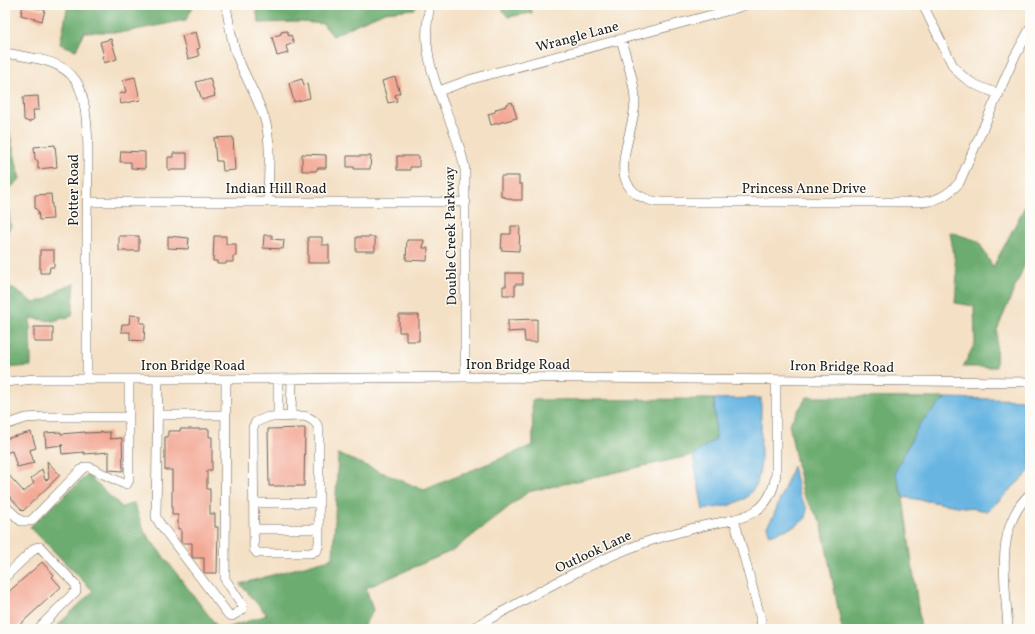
<svg xmlns="http://www.w3.org/2000/svg" width="1035" height="634" viewBox="0 0 1035 634" font-family="Vollkorn,serif">
<style>
.forest{fill:#6cac70;stroke:#446446}
.water{fill:#68b5e2;stroke:#42687f}
.building{fill:#f3a895}
.lines{fill:none;stroke-linecap:round;stroke-linejoin:round}
.minor-casing{stroke:#686157;stroke-width:10}
.minor{stroke:#fff;stroke-width:9}
.labels{text-anchor:middle;stroke-width:3;stroke-linejoin:round;paint-order:stroke}
.street-label{font-size:14px;fill:#1c1c1c;stroke:#fdfcf7}
</style>
<rect width="100%" height="100%" fill="#fdfcf7"/>
<filter id="ink" filterUnits="userSpaceOnUse"><feTurbulence type="fractalNoise" baseFrequency=".025" numOctaves="2"/><feDisplacementMap in="SourceGraphic" scale="8" xChannelSelector="R" yChannelSelector="G"/><feConvolveMatrix kernelMatrix="1 2 1 2 8 2 1 2 1" color-interpolation-filters="sRGB"/></filter>
<filter id="wash" filterUnits="userSpaceOnUse"><feTurbulence type="fractalNoise" baseFrequency=".012" numOctaves="4" result="noise"/><feDisplacementMap in="SourceGraphic" scale="16" xChannelSelector="R" yChannelSelector="G"/><feGaussianBlur stdDeviation="0.9" result="paint"/><feColorMatrix in="noise" values="0 0 0 0 0 0 0 0 0 0 0 0 0 0 0 0 0 1.4 0 .05"/><feComposite in="paint" operator="in"/></filter>
<g filter="url(#wash)">
<rect width="100%" height="100%" fill="#f4e0c5"/>
<path class="forest" d="M68 5H131L132 7 194 5 186 20 125 32H84L76 50 60 44Z
M255 5H416L415 9 385 12 357 24 333 36 323 24 302 22 259 23Z
M504 5H531L532 13 508 17 503 11Z
M5 113 20 179 5 193 11 226 5 236Z
M1030 197V252L997 330 996 367H963L975 343 974 306 955 303 957 275 950 232 978 241 993 267Z
M5 277 6 284 34 303 47 299 61 288 75 284 72 316 53 321 30 318 31 366 5 368Z
M807 397 946 398 920 424 895 472 903 497 921 629H842L821 522 803 494 789 424Z
M714 399 716 439 693 455 528 492 454 550 366 588 373 610 362 629H223L267 615 240 584 333 558 338 454 424 490 533 445 532 400Z
M87 475 122 507 134 503 144 531 219 629H54L93 591 30 527Z"/>
<path class="water" d="M761 398V462L757 484 746 498 731 505 703 510 693 455 716 439 714 399Z
M946 398 1030 400V471L988 511 903 497 895 472 920 423Z
M793 466 799 495 807 508 806 518 796 526 770 535 767 526 773 517Z"/>
<g id="blocks">
<path class="building" d="M23 5 45 10 42 21 21 15Z
M287 31 289 36 291 35 294 43 286 46 288 53 277 56 272 37 281 34V32Z
M196 32 200 48 197 49 199 56 188 59 182 36Z
M111 39 117 59 104 63 102 56H104L100 42Z
M135 77 140 100 121 104 119 94 126 92 123 80Z
M395 77 400 93 395 95 397 101 388 103 382 81Z
M210 78 215 96 202 100 196 82Z
M302 79 304 85 307 84 310 98 294 102 289 83Z
M38 96 39 110H33L34 119 29 122 24 120 23 97Z
M512 102 517 118 491 125 488 114 495 112 496 109 506 106V104Z
M233 137 235 170 223 171 222 161H216L214 138Z
M55 145 57 167 38 169V161L35 159 34 147Z
M121 151 145 152V169L131 168V162H120Z
M173 153H187V170H168V157H173Z
M302 154 326 155V168H318L316 171H302Z
M347 156H371L370 169H354V167H347Z
M397 156H419V167H410V170H397Z
M501 176H519V184H522V200H513L501 196Z
M51 194 53 219 39 220 38 211 35 208V195Z
M511 226H520L519 251 501 250 502 234H511Z
M264 235H272V239L284 240 283 249 263 248Z
M119 236H139V251H119Z
M168 236 189 238 188 249 168 248Z
M214 236H226V244H236V256H233V262H226V264H217V261H213Z
M308 237H322V245H329V263H308Z
M356 237H375V251H356Z
M407 240H424L423 248H428L427 261 406 260Z
M40 250H54V267H50L49 273H40Z
M506 273H523V284H515V295H503V286H506Z
M130 315 141 316 140 323H145L144 341 130 340V332H121L122 324H129Z
M399 315H419V341H406V332H399Z
M537 319V342H525L524 331 508 332V320Z
M34 327H53V342H34Z
M305 428 304 486H269L268 429Z
M180 429H209V437H212V470H207V489H210V514H215V527H218L217 573H205L204 572V558H193L192 556V543H182L181 542V529H178V515H172V470H165V437H168V431H180Z
M31 432 36 448 30 450 34 463 17 467 12 451 5 453V439Z
M61 432V434L85 432V433L110 432V439L122 438 123 471 109 470V452L84 454V452L62 454 61 447 63 445 46 447 45 433Z
M47 461 60 475 23 511 5 492V471L24 492 34 483 31 479 42 469 45 480 49 479Z
M42 562 54 575 52 577 61 587 15 629H5V595Z"/>
</g>
</g>
<g filter="url(#ink)">
<use href="#blocks" fill-opacity="0" stroke="#686157" stroke-width="1"/>
<g class="lines">
<defs>
<path id="minor" d="M226 5C229 22 231 40 237 56 245 77 258 98 265 120 272 143 268 177 268 202
M430 5C427 20 425 36 428 51 433 91 458 129 465 170V377
M923 5 953 66C966 83 980 87 999 94
M621 39C626 59 635 81 635 102 634 139 599 190 657 202H923C938 201 949 194 959 183L1014 58 1030 29
M5 53C29 58 61 58 76 81 93 107 87 186 87 218 87 272 87 325 87 379
M439 91 472 79 730 10 745 5
M87 202H466
M158 379 156 517 160 524 228 614 232 616 242 610 243 606 225 579 226 379
M5 382 35 379H264L465 377 1030 382
M158 415H226
M304 416C312 419 316 421 319 429V543L317 550 311 553H257L254 549 253 427 256 422 268 417Z
M278 417V379
M291 417 292 379
M5 425 26 418 42 417H129
M254 503H319
M5 506 21 521H31L81 470 85 467H89L122 483 127 484 129 480V379
M734 519 761 620 762 629
M254 529H319
M5 577 35 548 40 547 76 585V591L38 629
M471 629C527 599 583 565 643 543 664 536 685 530 707 525 722 522 740 520 754 512 768 504 774 489 776 474V380
M1008 629C1006 585 993 528 1030 494"/>
</defs>
<use href="#minor" class="minor-casing"/>
<use href="#minor" class="minor"/>
</g>
</g>
<g class="labels">
<g class="street-label">
<text transform="translate(577 36) rotate(-15)" y="5">Wrangle Lane</text>
<text x="276" y="193">Indian Hill Road</text>
<text x="804" y="193">Princess Anne Drive</text>
<text transform="translate(73 190) rotate(-90)" y="5">Potter Road</text>
<text transform="translate(450 236) rotate(-91)" y="5">Double Creek Parkway</text>
<text x="518" y="369">Iron Bridge Road</text>
<text x="193" y="370">Iron Bridge Road</text>
<text transform="translate(842 366) rotate(1)" y="5">Iron Bridge Road</text>
<text transform="translate(593 551) rotate(-25)" y="5">Outlook Lane</text>
</g>
</g>
<rect width="1035" height="634" fill="none" stroke="#fdfcf7" stroke-width="20"/>
</svg>
